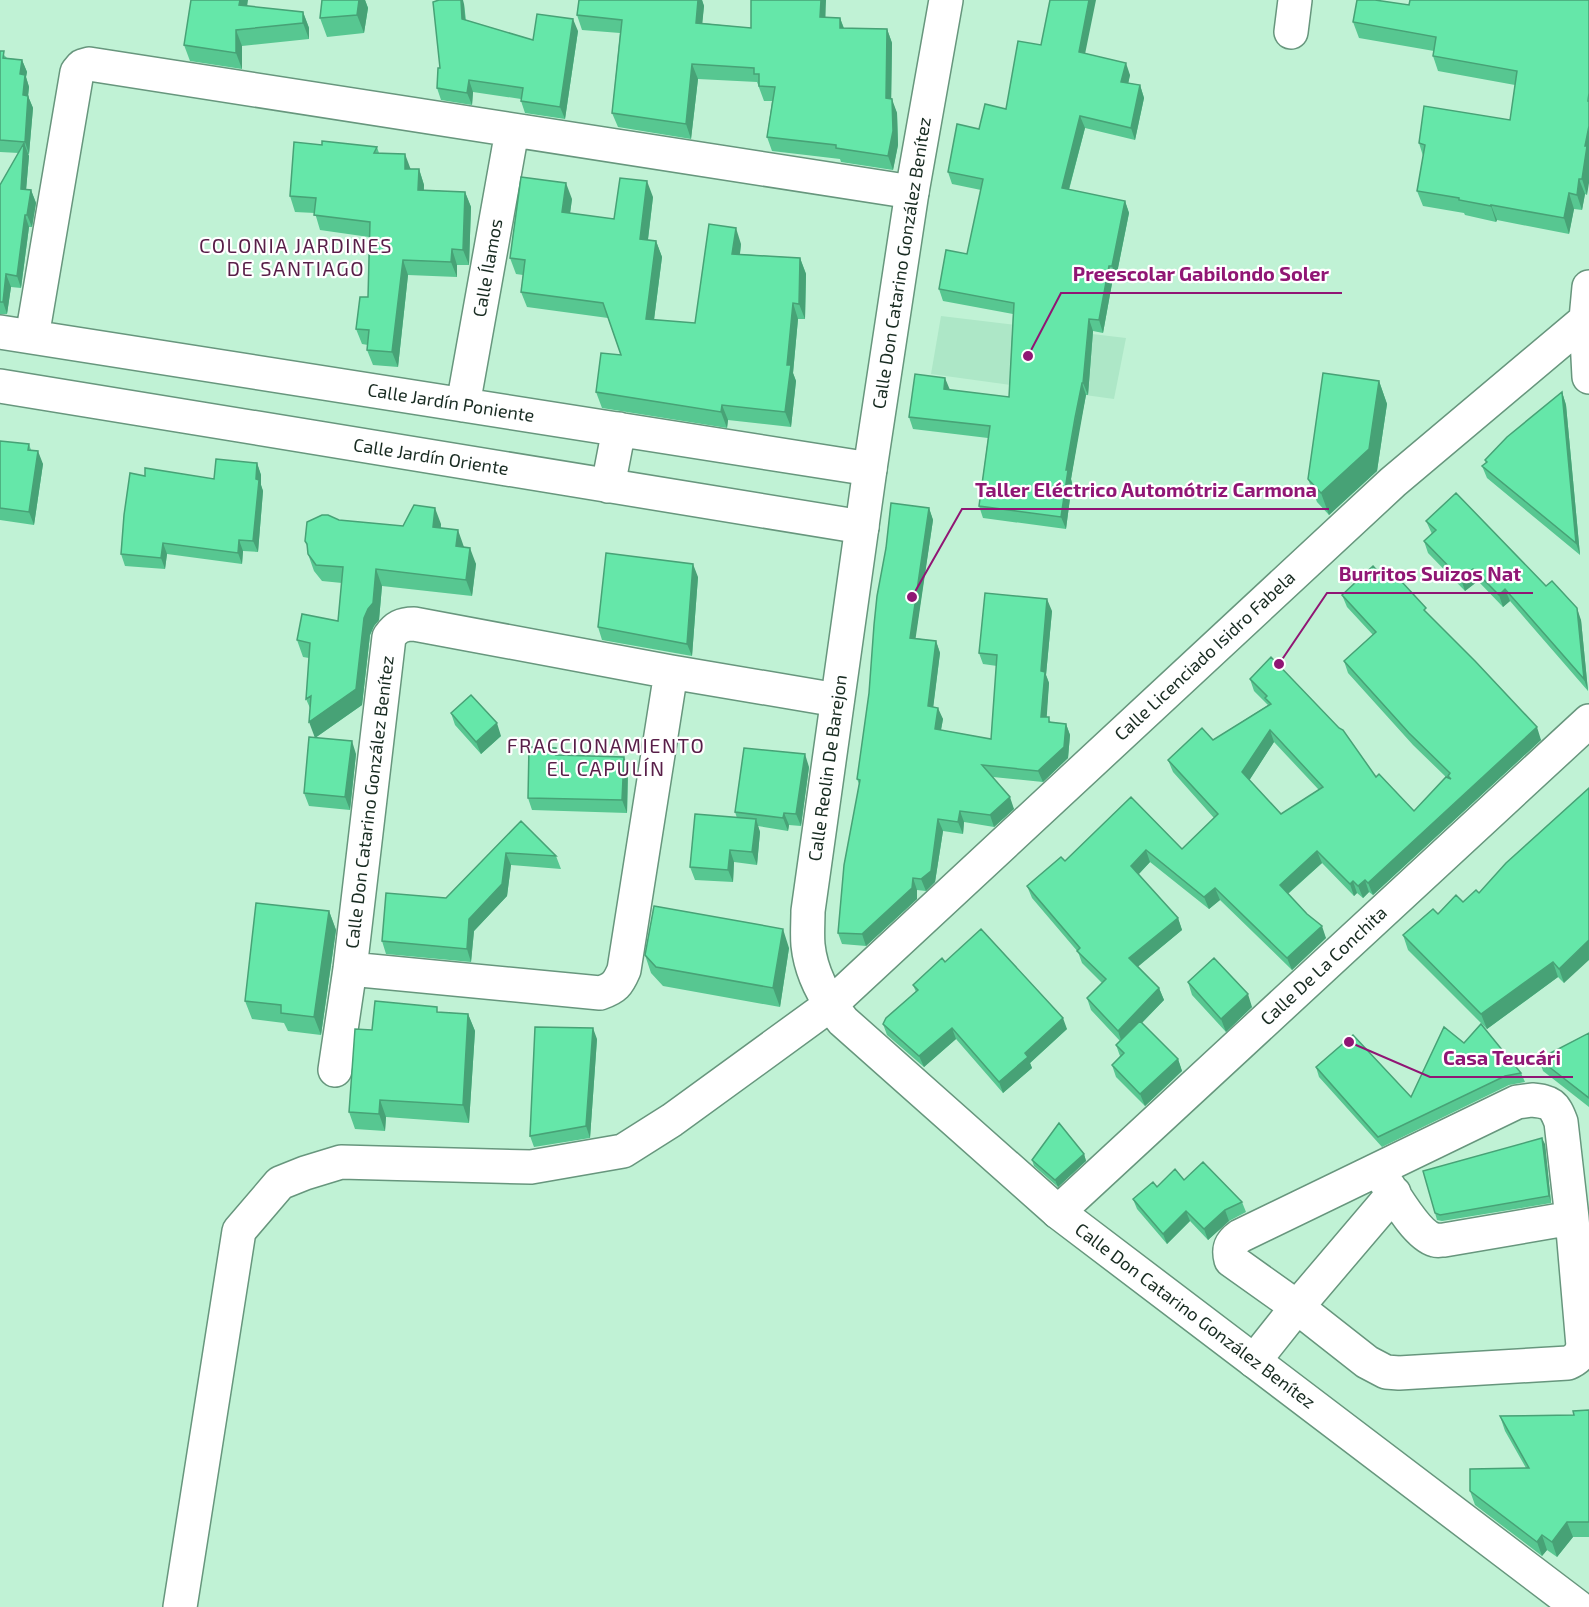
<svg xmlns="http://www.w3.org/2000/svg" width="1589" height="1607" viewBox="0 0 1589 1607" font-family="'Exo 2',sans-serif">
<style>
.built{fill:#ade7c7}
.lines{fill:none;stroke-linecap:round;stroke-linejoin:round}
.minor-casing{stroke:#67967d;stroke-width:36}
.major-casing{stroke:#67967d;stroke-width:36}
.minor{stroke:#fff;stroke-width:33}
.major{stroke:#fff;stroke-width:33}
.wall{fill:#57c791;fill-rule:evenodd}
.shaded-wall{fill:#47a276}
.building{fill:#65e7a9;stroke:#47a276;stroke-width:1.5;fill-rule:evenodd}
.labels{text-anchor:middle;stroke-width:4.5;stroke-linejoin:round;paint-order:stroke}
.street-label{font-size:18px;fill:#182b21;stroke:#fff}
.neighbourhood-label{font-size:20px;letter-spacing:1.5px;fill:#581e48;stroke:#fff}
.leader{fill:none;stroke:#901674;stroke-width:2}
.callout-dot{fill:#901674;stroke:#fff;stroke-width:2}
.callout-label{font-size:20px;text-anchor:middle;font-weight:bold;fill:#901674;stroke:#fff;stroke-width:4.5;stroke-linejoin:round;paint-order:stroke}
</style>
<rect width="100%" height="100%" fill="#c0f2d5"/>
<path class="built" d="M941 316 1126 338 1114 399 931 374Z"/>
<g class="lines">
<defs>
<path id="minor" d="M1291 32 1295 0
M1589 287 1586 319 1589 377
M0 332 870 469
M32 337 77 72 82 66 89 64 912 192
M0 386 862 527
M463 405 512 131
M608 486 619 429
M350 969 600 993C615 988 618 984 624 970L671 672
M335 1070 350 969 389 637C396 627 402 624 414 624L671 672 837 700
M1532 1100C1551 1102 1554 1104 1561 1122L1572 1218 1583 1346C1580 1356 1577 1359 1568 1363L1399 1373 1386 1372 1367 1362 1297 1307 1231 1260C1228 1249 1230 1243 1240 1236L1517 1102Z
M1378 1170C1390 1187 1415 1235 1435 1240 1438 1241 1441 1240 1444 1240L1572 1218
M1058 1212 1589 721
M1254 1361 1297 1307 1394 1193
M180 1607 239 1231 280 1183 305 1173 341 1162 531 1167 623 1151 672 1120 830 1005 1393 482 1589 317"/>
<path id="major" d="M946 0 912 192 870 469 808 911C808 922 807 934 808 945 811 974 825 999 843 1021L1058 1212 1578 1607"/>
</defs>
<use href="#minor" class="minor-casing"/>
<use href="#major" class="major-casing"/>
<use href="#minor" class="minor"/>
<use href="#major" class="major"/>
</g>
<path class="wall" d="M322 0H365L368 8 364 33 327 37 320 18Z
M579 0H702L704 6 702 23 751 28 826 17 840 18 844 28 887 29 892 43 891 99 897 113 898 145 893 170 841 162 840 159 772 151 767 137 772 101H764L757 82 698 79 691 139 618 127 612 113 620 33 582 30 577 15Z
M1589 0 1587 195 1585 194 1582 210 1574 209 1569 234 1497 220 1496 222 1465 215 1464 213 1423 206 1417 191 1423 156 1419 143 1510 120 1515 85 1438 71 1433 56 1434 51 1359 38 1353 22 1409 5Z
M464 4 466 20 533 40 578 31 565 119 525 113 521 101V99L473 92 472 105 441 100 437 88 440 68Z
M247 6 303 12 309 28V39L242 46V69L190 61 184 45Z
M0 51 7 58 22 60 27 72 26 77 29 87 28 96 33 108 29 154H28L29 156 26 190H31L36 203 32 227H29L21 288 11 287 7 314H0V185L19 153 0 152Z
M1086 53 1130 75 1128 83 1140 85 1144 98 1135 140 1085 128 1069 190 1125 201 1129 213 1116 278H1113L1103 333 1093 331 1088 395H1086L1079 430 1071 479 1072 483 1066 529 983 518 979 506 988 438 913 429 909 417 950 390 1009 397 1013 314 943 301 939 289 967 254 981 190 952 184 948 172 979 129Z
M322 145 377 147 379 153 411 169H419L424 185V190L465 192 471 207 469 265H457V277L408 275 398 367 373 365 367 350 368 345 362 344 356 329 368 297 369 237 320 230 315 213 295 212 290 196Z
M653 197 648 240 656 241 662 257 654 320 695 323 741 244 740 254 800 258 806 274 805 319H798L793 373 796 381 791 427 728 420 727 428 602 408 596 392 621 355 608 318 527 307 521 292 523 275 516 274 510 258 572 199 570 213 614 219Z
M1379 381 1387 404 1377 471 1329 515 1317 502 1308 479Z
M1562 392 1566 405 1580 555 1487 478 1482 466 1486 463 1485 460Z
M0 441 29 444 31 450 43 464 34 525 0 520Z
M257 463 261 475V485L263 491 258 552 243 551 242 564 167 554 165 569 125 566 121 554 214 479Z
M929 508 933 520 915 638 936 641 940 653 933 707 943 719 941 730 991 739 997 666 983 664 979 653 1052 611 1046 675 1049 683 1046 717 1051 722 1066 724 1070 735 1068 758 1043 782 993 777 1014 809 994 827 964 822 963 834 943 831 935 882 926 891 917 890V899L866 946 842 944 838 933 859 784 857 779Z
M339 520 403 526 441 524V528L464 547 476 564 472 596 382 586 379 620 374 626 370 635 362 705 315 738 356 754 350 810 309 806 304 793 315 738 310 708 306 699 309 658 303 657 297 640 338 621 342 583 322 581 314 571 308 554V548L305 541Z
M1426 521 1546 586 1581 620 1588 691 1510 601 1503 607 1478 581 1465 591 1428 553 1424 541 1432 534Z
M1382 576 1428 614 1541 740 1373 895 1369 892 1363 898 1357 893 1354 896 1322 863 1288 894 1326 938 1292 970 1220 900 1209 909 1150 862 1138 875 1178 918 1182 930 1138 966 1159 988 1164 1000 1142 1023 1178 1059 1182 1071 1145 1106 1116 1077 1112 1065 1120 1056 1116 1045 1120 1041 1091 1010 1087 998 1102 983 1082 963 1078 952 1032 898 1027 886 1065 861 1131 797 1182 849 1214 818 1173 772 1168 760 1213 740 1268 705 1254 691 1250 679 1376 777 1414 811 1446 777 1413 745 1348 673 1344 661 1373 635 1347 607 1342 595ZM1274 742 1319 790 1281 814 1249 780Z
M698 577 692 656 602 640 598 627Z
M451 713 501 736 481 754 455 725Z
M556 748 559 755 628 769 627 813 532 810 528 798Z
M809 767 801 826 789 825 788 831 758 826 760 832 757 865 734 862 733 882 695 880 690 867 737 818 735 812Z
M1589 788 1564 983 1558 977 1487 1029 1408 950 1403 935 1438 914 1479 893Z
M521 821 556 856 561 869 511 865 507 896 474 931 471 962 386 954 382 941 446 898Z
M329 911 336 930 321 1035 288 1031 284 1023 252 1019 245 1001Z
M789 948 780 1007 663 986 651 973 645 955Z
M945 962 1067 1029 1030 1063 1032 1068 1003 1093 956 1039 924 1067 887 1035 883 1024 916 992 913 985Z
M1188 982 1252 1007 1226 1032 1192 995Z
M439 1012 468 1014 475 1031 469 1123 386 1117 385 1131 355 1129 349 1112 372 1030Z
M1589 1033V1107L1543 1071 1539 1059Z
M597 1039 590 1138 534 1147 530 1136Z
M1464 1043 1521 1073 1525 1082 1509 1085 1382 1147 1319 1077 1316 1067 1411 1097Z
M1545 1144 1551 1203 1442 1221 1437 1220 1435 1213Z
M1084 1154 1086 1161 1058 1187 1034 1166 1032 1160Z
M1184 1180 1242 1202 1246 1212 1229 1221 1208 1240 1190 1221 1167 1244 1137 1209 1133 1199 1157 1187Z
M1589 1410V1537H1573L1557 1557 1547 1550 1542 1556 1475 1505 1470 1491 1526 1468 1505 1431 1500 1416 1574 1415Z"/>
<path class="shaded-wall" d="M240 0H248L245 21 239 5Z
M359 0H365L368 8 364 33 357 15Z
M461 0H463L464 4 466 31 462 19Z
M698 0H702L704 6 701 37 696 23Z
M821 0H826L825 31 820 17Z
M1089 0H1096L1083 64 1079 52Z
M303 12 309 28V39L303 23Z
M840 18 845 32 840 28Z
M573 19 578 31 565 119 560 107Z
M887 29 892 43 891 113 886 98Z
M236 30 242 46V69L236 53Z
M22 60 27 72 26 77 29 87 28 96 33 108 29 154 25 142 23 95 20 74Z
M1126 63 1130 75 1126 94 1121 82Z
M692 64 698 79 691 139 686 124Z
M469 80 473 92 472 105 467 93Z
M1140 85 1144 98 1135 140 1131 128Z
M892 99 897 113 898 145 893 170 888 156Z
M1080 116 1085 128 1066 200 1062 188Z
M1589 126V183L1587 195 1582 179 1585 146Z
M24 143 29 156 25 202 21 189Z
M405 154 411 170 405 169Z
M419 169 424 185 423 206 418 190Z
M1579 179 1585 194 1582 210 1577 195Z
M647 181 653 197 646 255 640 239Z
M566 183 572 199 568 228 562 212Z
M31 190 36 203 32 227 27 215Z
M465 192 471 207 469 265 463 250Z
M1569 193 1574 209 1569 234 1564 218Z
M1125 201 1129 213 1116 278 1112 266Z
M1491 205 1497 220 1496 222 1491 206Z
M25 215 29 227 21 288 17 276Z
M736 228 741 244 738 269 732 254Z
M656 241 662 257 652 335 646 319Z
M452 249 457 265V277L451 262Z
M800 258 806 274 805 319 799 304Z
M403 260 408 275 398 367 392 352Z
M1109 266 1113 278 1103 333 1099 320Z
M6 274 11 287 7 314 3 302Z
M793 303 798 319 793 373 796 381 791 427 785 412 787 365Z
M1089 319 1093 331 1088 395 1083 383Z
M945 378 950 390 944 389Z
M1379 381 1387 404 1377 471 1329 515 1321 493Z
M1082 383 1086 395 1071 479 1072 483 1066 529 1061 517 1066 470Z
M1562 392 1566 405 1580 555 1576 543Z
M722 405 728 420 727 428 721 412Z
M38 451 43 464 34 525 29 512Z
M257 463 261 475V485L263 491 258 552 253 541Z
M435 508 441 524 439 543 433 527Z
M929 508 933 520 914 649 910 638Z
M458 530 464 547 462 563 456 546Z
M239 540 243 551 242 564 238 553Z
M163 543 167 554 165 569 161 558Z
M470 548 476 564 472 596 466 580Z
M693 564 698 577 692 656 687 644Z
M376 569 382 586 379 620 374 626 370 635 362 705 315 738 309 722Z
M1473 569 1478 581 1465 591 1461 579Z
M1505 589 1510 601 1503 607 1499 595Z
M1047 599 1052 611 1046 675 1049 683 1046 728 1041 717V671Z
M1577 608 1581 620 1588 691 1584 679Z
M936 641 940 653 932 717 928 706Z
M938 708 943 719 939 740 935 729Z
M497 723 501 736 481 754 476 742Z
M1066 724 1070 735 1068 758 1043 782 1038 771Z
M1537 727 1541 740 1373 895 1368 883Z
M1270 730 1274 742 1247 784 1242 772Z
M352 741 356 754 350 810 345 797Z
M805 754 809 767 801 826 796 814Z
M624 757 628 769 627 813 622 800Z
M1010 797 1014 809 994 827 990 815Z
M960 811 964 822 963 834 958 822Z
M784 813 789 825 788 831 783 818Z
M756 819 760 832 757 865 752 852Z
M938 819 943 831 935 882 926 891 921 879Z
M730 850 734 862 733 882 728 870Z
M1146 850 1150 862 1135 878 1131 866Z
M1317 851 1322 863 1284 897 1280 885Z
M506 853 511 865 507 896 474 931 471 962 467 949 469 919Z
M913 878 917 890V899L866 946 862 934Z
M1365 880 1369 892 1363 898 1358 886Z
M1353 881 1357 893 1354 896 1350 884Z
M1215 888 1220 900 1209 909 1204 897Z
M329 911 336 930 321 1035 314 1017Z
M1178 918 1182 930 1134 970 1129 958Z
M1322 926 1326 938 1292 970 1287 958Z
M783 929 789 948 780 1007 773 988Z
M1589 940V960L1564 983 1559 969Z
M1553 962 1558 977 1487 1029 1481 1014Z
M1159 988 1164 1000 1122 1043 1118 1031Z
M1248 994 1252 1007 1226 1032 1221 1019Z
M468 1014 475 1031 469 1123 463 1105Z
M1063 1018 1067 1029 1030 1063 1032 1068 1003 1093 999 1082 1025 1053Z
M593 1028 597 1039 590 1138 586 1126Z
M952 1028 956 1039 924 1067 919 1056Z
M1178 1059 1182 1071 1145 1106 1140 1094Z
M380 1100 386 1117 385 1131 379 1114Z
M1542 1138 1545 1144 1551 1203 1549 1196Z
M1084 1154 1086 1161 1058 1187 1055 1180Z
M1225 1210 1229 1221 1208 1240 1204 1229Z
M1186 1211 1190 1221 1167 1244 1163 1234Z
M1567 1522 1573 1537 1557 1557 1552 1542Z
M1542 1535 1547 1550 1542 1556 1537 1542Z"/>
<path class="building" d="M191 0H240L239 5 303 12V23L236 30V53L184 45Z
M322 0H359L357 15 320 18Z
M439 0H461L462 19 533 40 537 14 573 19 560 107 521 101 523 88 469 80 467 93 437 88 438 68H440L433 2Z
M579 0H698L696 23 751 28V0H821L820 17 840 18V28L887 29 886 98 892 99 893 131 888 156 836 148V145L767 137 775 87 759 86V74H754V68L692 64 686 124 612 113 622 20 577 15Z
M1050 0H1089L1079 52 1126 63 1121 82 1140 85 1131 128 1080 116 1062 188 1125 201 1112 266H1109L1099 320 1089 319 1083 383H1082L1075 418 1066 470H1068L1061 517 979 506 990 426 909 417 915 374 945 378 944 389 1009 397 1014 303 939 289 946 250 967 254 983 179 948 172 957 124 979 129 985 104 1006 109 1018 41 1041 45Z
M1357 0H1375L1409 5 1410 0H1589V93L1588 101H1589V126L1585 146H1587L1582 179H1579L1577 195 1569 193 1564 218 1491 205V206L1459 200V198L1417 191 1425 145 1419 143 1424 106 1510 120 1517 71 1433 56 1436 37 1353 22Z
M0 51H4L3 58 22 60 20 74 25 75 23 95 28 96 25 142 0 140Z
M322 141 377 147 374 153 405 154V169H419L418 190 465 192 463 250 452 249 451 262 403 260 392 352 367 350 369 330 356 329 360 297H368L370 222 314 215 316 198 290 196 294 142 322 145Z
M24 143 21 189 31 190 27 215H25L17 276 6 274 3 302H0V185Z
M521 177 566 183 562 212 614 219 620 178 647 181 640 239 656 241 646 319 695 323 709 224 736 228 732 254 800 258 799 304 793 303 787 365H791L785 412 722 405 721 412 596 392 601 353 621 355 603 303 521 292 525 260 510 258Z
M1323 373 1379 381 1369 449 1321 493 1308 479Z
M1562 392 1576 543 1482 466 1487 462 1485 460 1507 437Z
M0 441 29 444 28 450 38 451 29 512 0 508Z
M216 459 257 463 256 479 259 480 253 541 239 540 238 553 163 543 161 558 121 554 124 515 130 473 145 476V468L214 479Z
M1456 493 1546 586 1552 581 1577 608 1584 679 1505 589 1499 595 1473 569 1461 579 1424 541 1436 530 1426 521Z
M891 503 929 508 910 638 936 641 928 706 938 708 935 729 991 739 997 655 979 653 985 593 1047 599 1041 671 1045 672 1041 717H1049V722L1066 724 1064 747 1038 771 982 765 1010 797 990 815 960 811 958 822 938 819 931 871 921 879 913 878 912 888 862 934 838 933 844 865 860 780 857 779 869 693 874 625 877 596 886 548Z
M414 505 435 508 433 527 458 530 456 546 470 548 466 580 376 569 373 603 368 609 364 618 356 689 309 722 311 696 306 699 310 643 297 640 302 614 338 621 343 567 316 565 308 554 307 544 305 541 307 522 322 515H328L339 520 403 526Z
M606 553 693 564 687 644 598 627Z
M1373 566 1382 576 1390 569 1426 608 1424 610 1475 661 1537 727 1368 883 1365 880 1358 886 1353 881 1350 884 1317 851 1280 885 1307 914 1322 926 1287 958 1215 888 1204 897 1146 850 1131 866 1178 918 1129 958 1159 988 1118 1031 1087 998 1106 979 1077 951 1080 948 1027 886 1061 857 1065 861 1131 797 1182 849 1218 814 1168 760 1202 728 1213 740 1271 704 1265 698 1267 696 1250 679 1271 657 1339 728 1343 730 1376 777 1379 774 1414 811 1446 777 1451 779 1448 776 1450 773 1409 733 1344 661 1376 632 1342 595ZM1270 730 1323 787 1281 814 1242 772Z
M471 695 497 723 476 742 451 713Z
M309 737 352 741 345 797 304 793Z
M529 747 556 748V755L624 757 622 800 528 798Z
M744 748 805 754 796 814 784 813 783 818 735 812Z
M1589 788V940L1559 969 1553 962 1481 1014 1403 935 1433 909 1438 914 1456 895 1463 902 1476 890 1479 893 1506 863Z
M695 814 756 819 752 852 730 850 728 870 690 867Z
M521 821 556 856 506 853 502 884 469 919 467 949 382 941 386 893 446 898Z
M256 903 329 911 314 1017 281 1013V1005L245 1001Z
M654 906 783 929 773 988 656 967 645 955Z
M981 929 1063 1018 1025 1053 1028 1057 999 1082 952 1028 919 1056 883 1024 886 1018 918 990 913 985 942 958 945 962Z
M1214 958 1248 994 1221 1019 1188 982Z
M375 1001 437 1007V1012L468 1014 463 1105 380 1100 379 1114 349 1112 355 1029 372 1030Z
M1140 1021 1178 1059 1140 1094 1112 1065 1124 1053 1116 1045Z
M1481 1024 1521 1073 1505 1076 1378 1137 1316 1067 1353 1035 1411 1097 1444 1027 1464 1043Z
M535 1027 593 1028 586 1126 530 1136Z
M1589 1033V1098L1539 1059Z
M1059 1123 1084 1154 1055 1180 1032 1160Z
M1542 1138 1549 1196 1440 1215 1435 1213 1423 1171Z
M1203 1162 1242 1202 1225 1210 1204 1229 1186 1211 1163 1234 1133 1199 1153 1182 1157 1187 1175 1169 1184 1180Z
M1589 1410V1522H1567L1552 1542 1542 1535 1537 1542 1470 1491V1469L1529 1468 1500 1416 1574 1415 1573 1411Z"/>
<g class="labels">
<g class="street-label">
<text transform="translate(902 263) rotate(-81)" y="6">Calle Don Catarino González Benítez</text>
<text transform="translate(488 268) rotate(-80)" y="6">Calle Ílamos</text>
<text transform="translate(451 403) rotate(9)" y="6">Calle Jardín Poniente</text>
<text transform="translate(431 457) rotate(9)" y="6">Calle Jardín Oriente</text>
<text transform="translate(1205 656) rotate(-43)" y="6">Calle Licenciado Isidro Fabela</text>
<text transform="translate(828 768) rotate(-82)" y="6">Calle Reolin De Barejon</text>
<text transform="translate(370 802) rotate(-83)" y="6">Calle Don Catarino González Benítez</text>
<text transform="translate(1324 966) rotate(-43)" y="6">Calle De La Conchita</text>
<text transform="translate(1195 1316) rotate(37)" y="6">Calle Don Catarino González Benítez</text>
</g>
<g class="neighbourhood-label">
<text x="296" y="253">COLONIA JARDINES<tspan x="296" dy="23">DE SANTIAGO</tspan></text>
<text x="606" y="753">FRACCIONAMIENTO<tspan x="606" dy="23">EL CAPULÍN</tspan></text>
</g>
</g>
<path class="leader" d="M1028 356L1061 293H1342M912 597L962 509H1329M1279 664L1327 593H1533M1349 1042L1430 1077H1573"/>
<g class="callout-dot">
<circle cx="1028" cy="356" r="6"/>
<circle cx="912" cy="597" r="6"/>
<circle cx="1279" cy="664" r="6"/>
<circle cx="1349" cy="1042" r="6"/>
</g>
<g class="callout-label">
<text x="1201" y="281">Preescolar Gabilondo Soler</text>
<text x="1146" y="497">Taller Eléctrico Automótriz Carmona</text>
<text x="1430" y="581">Burritos Suizos Nat</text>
<text x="1502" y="1065">Casa Teucári</text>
</g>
</svg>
